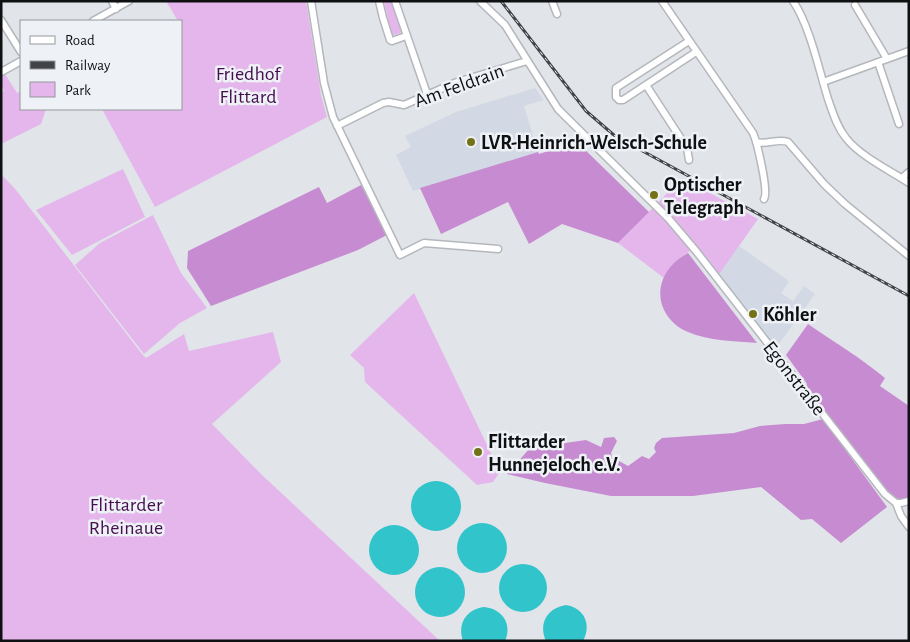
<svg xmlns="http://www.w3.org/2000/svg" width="910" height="642" viewBox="0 0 910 642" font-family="'Alegreya Sans',sans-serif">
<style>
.built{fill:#d2d9e4}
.green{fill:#e4b6ec}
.forest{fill:#c78bd1}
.water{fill:#31c4cb}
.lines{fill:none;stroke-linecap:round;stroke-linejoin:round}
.minor-casing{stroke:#b4b7bc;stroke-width:9}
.minor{stroke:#fff;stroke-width:6}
.rail-casing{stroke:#414346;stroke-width:3}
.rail{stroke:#eef1f6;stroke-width:1;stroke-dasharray:4;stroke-linecap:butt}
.poi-dot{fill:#747216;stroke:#eef1f6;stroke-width:2}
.labels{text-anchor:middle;stroke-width:5;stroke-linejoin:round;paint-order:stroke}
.park-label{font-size:20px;fill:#450e4e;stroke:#eef1f6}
.street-label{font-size:20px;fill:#0f1012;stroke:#eef1f6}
.poi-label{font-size:20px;font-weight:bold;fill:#0f1012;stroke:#eef1f6;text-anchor:start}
</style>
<rect width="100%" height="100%" fill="#e1e4e9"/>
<path class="built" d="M535 88 544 100 524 106 538 152 413 191 396 155 411 147 405 136 456 112Z
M739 246 785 278 789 282 781 293 793 301 804 286 815 294 776 348 718 276Z"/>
<path class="green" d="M166 1H306L321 95 327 117 155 207 102 109H181V21H178Z
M384 1H392L401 32 400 33 393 35 391 34Z
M5 74 17 93 21 91V109H46L41 124 1 144V93L4 91 1 85V76Z
M123 169 145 217 72 255 36 210Z
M1 174 16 190 142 354 146 358 184 334 189 351 273 332 281 362 212 424 262 475 440 641H1Z
M682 178 758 219 718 276 695 247 672 265 664 278 618 243Z
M153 215 181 273 207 308 180 323 144 354 75 265 100 243Z
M414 293 500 472 493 482 477 485 365 382 364 368 350 355Z"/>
<path class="forest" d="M577 142 649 212 618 243 562 224 529 244 508 202 441 234 420 188 538 152 539 154Z
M361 185 387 235 358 250 211 306 187 268 188 251 319 187 327 203Z
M688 253 757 343C735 341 709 341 688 332 660 320 650 288 673 264 677 260 683 256 688 253Z
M808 324C834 342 861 358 885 378L880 386 909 406V497L901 500 888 494 805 388 807 384 805 381 786 355Z
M823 419 887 507 841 543 812 519 801 520 761 487 693 496H611L545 483 507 474 530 448 586 440 601 447 604 438 614 437 617 441 611 453 612 457 628 466 642 456 649 459 656 452 654 448 656 443 662 438 734 433 760 426 785 424H804Z"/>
<path class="water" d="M411 506a25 25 0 1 1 50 0a25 25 0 1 1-50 0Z
M457 548a25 25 0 1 1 50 0a25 25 0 1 1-50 0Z
M369 550a25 25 0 1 1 50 0a25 25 0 1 1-50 0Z
M499 588a24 24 0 1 1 48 0a24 24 0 1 1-48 0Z
M415 592a25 25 0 1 1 50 0a25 25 0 1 1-50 0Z
M566 605C584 608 592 624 583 641H546C538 624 547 608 566 605Z
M483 607C501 608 513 623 505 641H463C457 624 466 610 483 607Z"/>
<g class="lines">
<defs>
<path id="minor" d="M112 1 116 9
M311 1 324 83 333 117 400 255 424 243 498 249
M379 1 383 18 390 40 392 41 406 36
M395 1 427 94
M480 1 505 25 558 109 668 218 696 251 885 494 896 503 901 516 909 527
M552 1 557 14
M662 1 753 133C757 142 769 192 764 199
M793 1C810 26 819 70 828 99 833 113 837 127 846 138 860 156 889 170 909 183
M855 5 887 59
M1 20 21 52
M93 21 129 1
M689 41 616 88V97L619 100H623L696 52
M878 62 899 124
M1 72 21 61
M823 82 909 51
M646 85 687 148 689 160
M337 126 383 103 389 102 404 105 457 82 527 61
M756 142C767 145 778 138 788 142L824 184 845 204 909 256
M902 178 909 172
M896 503H901L909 501"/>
</defs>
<use href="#minor" class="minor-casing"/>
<use href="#minor" class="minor"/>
<defs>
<path id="rail" d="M501 1 586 111 615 136 909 296"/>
</defs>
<use href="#rail" class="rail-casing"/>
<use href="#rail" class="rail"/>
</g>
<g class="poi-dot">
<circle cx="471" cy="142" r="5"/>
<circle cx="654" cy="195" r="5"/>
<circle cx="753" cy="314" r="5"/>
<circle cx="478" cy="452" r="5"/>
</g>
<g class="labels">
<g class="park-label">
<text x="248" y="80">Friedhof<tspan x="248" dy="23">Flittard</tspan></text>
<text x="126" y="511">Flittarder<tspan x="126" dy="23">Rheinaue</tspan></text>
</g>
<g class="street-label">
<text transform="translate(459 85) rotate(-20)" y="7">Am Feldrain</text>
<text transform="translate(795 378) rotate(52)" y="7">Egonstraße</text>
</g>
<g class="poi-label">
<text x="481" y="149">LVR-Heinrich-Welsch-Schule</text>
<text x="664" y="191">Optischer<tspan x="664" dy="23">Telegraph</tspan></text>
<text x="763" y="321">Köhler</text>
<text x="488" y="448">Flittarder<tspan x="488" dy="23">Hunnejeloch e.V.</tspan></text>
</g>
</g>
<rect width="910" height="642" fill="none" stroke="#0f1012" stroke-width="5"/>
<rect x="20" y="20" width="162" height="90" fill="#eef1f6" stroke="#95979b"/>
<rect x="30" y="36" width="25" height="8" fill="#ffffff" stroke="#95979b"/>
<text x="65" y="45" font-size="15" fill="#0f1012">Road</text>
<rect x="30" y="61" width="25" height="8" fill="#414346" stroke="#95979b"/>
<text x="65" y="70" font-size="15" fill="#0f1012">Railway</text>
<rect x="30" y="82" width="25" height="15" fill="#e4b6ec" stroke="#95979b"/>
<text x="65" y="95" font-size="15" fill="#0f1012">Park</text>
</svg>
